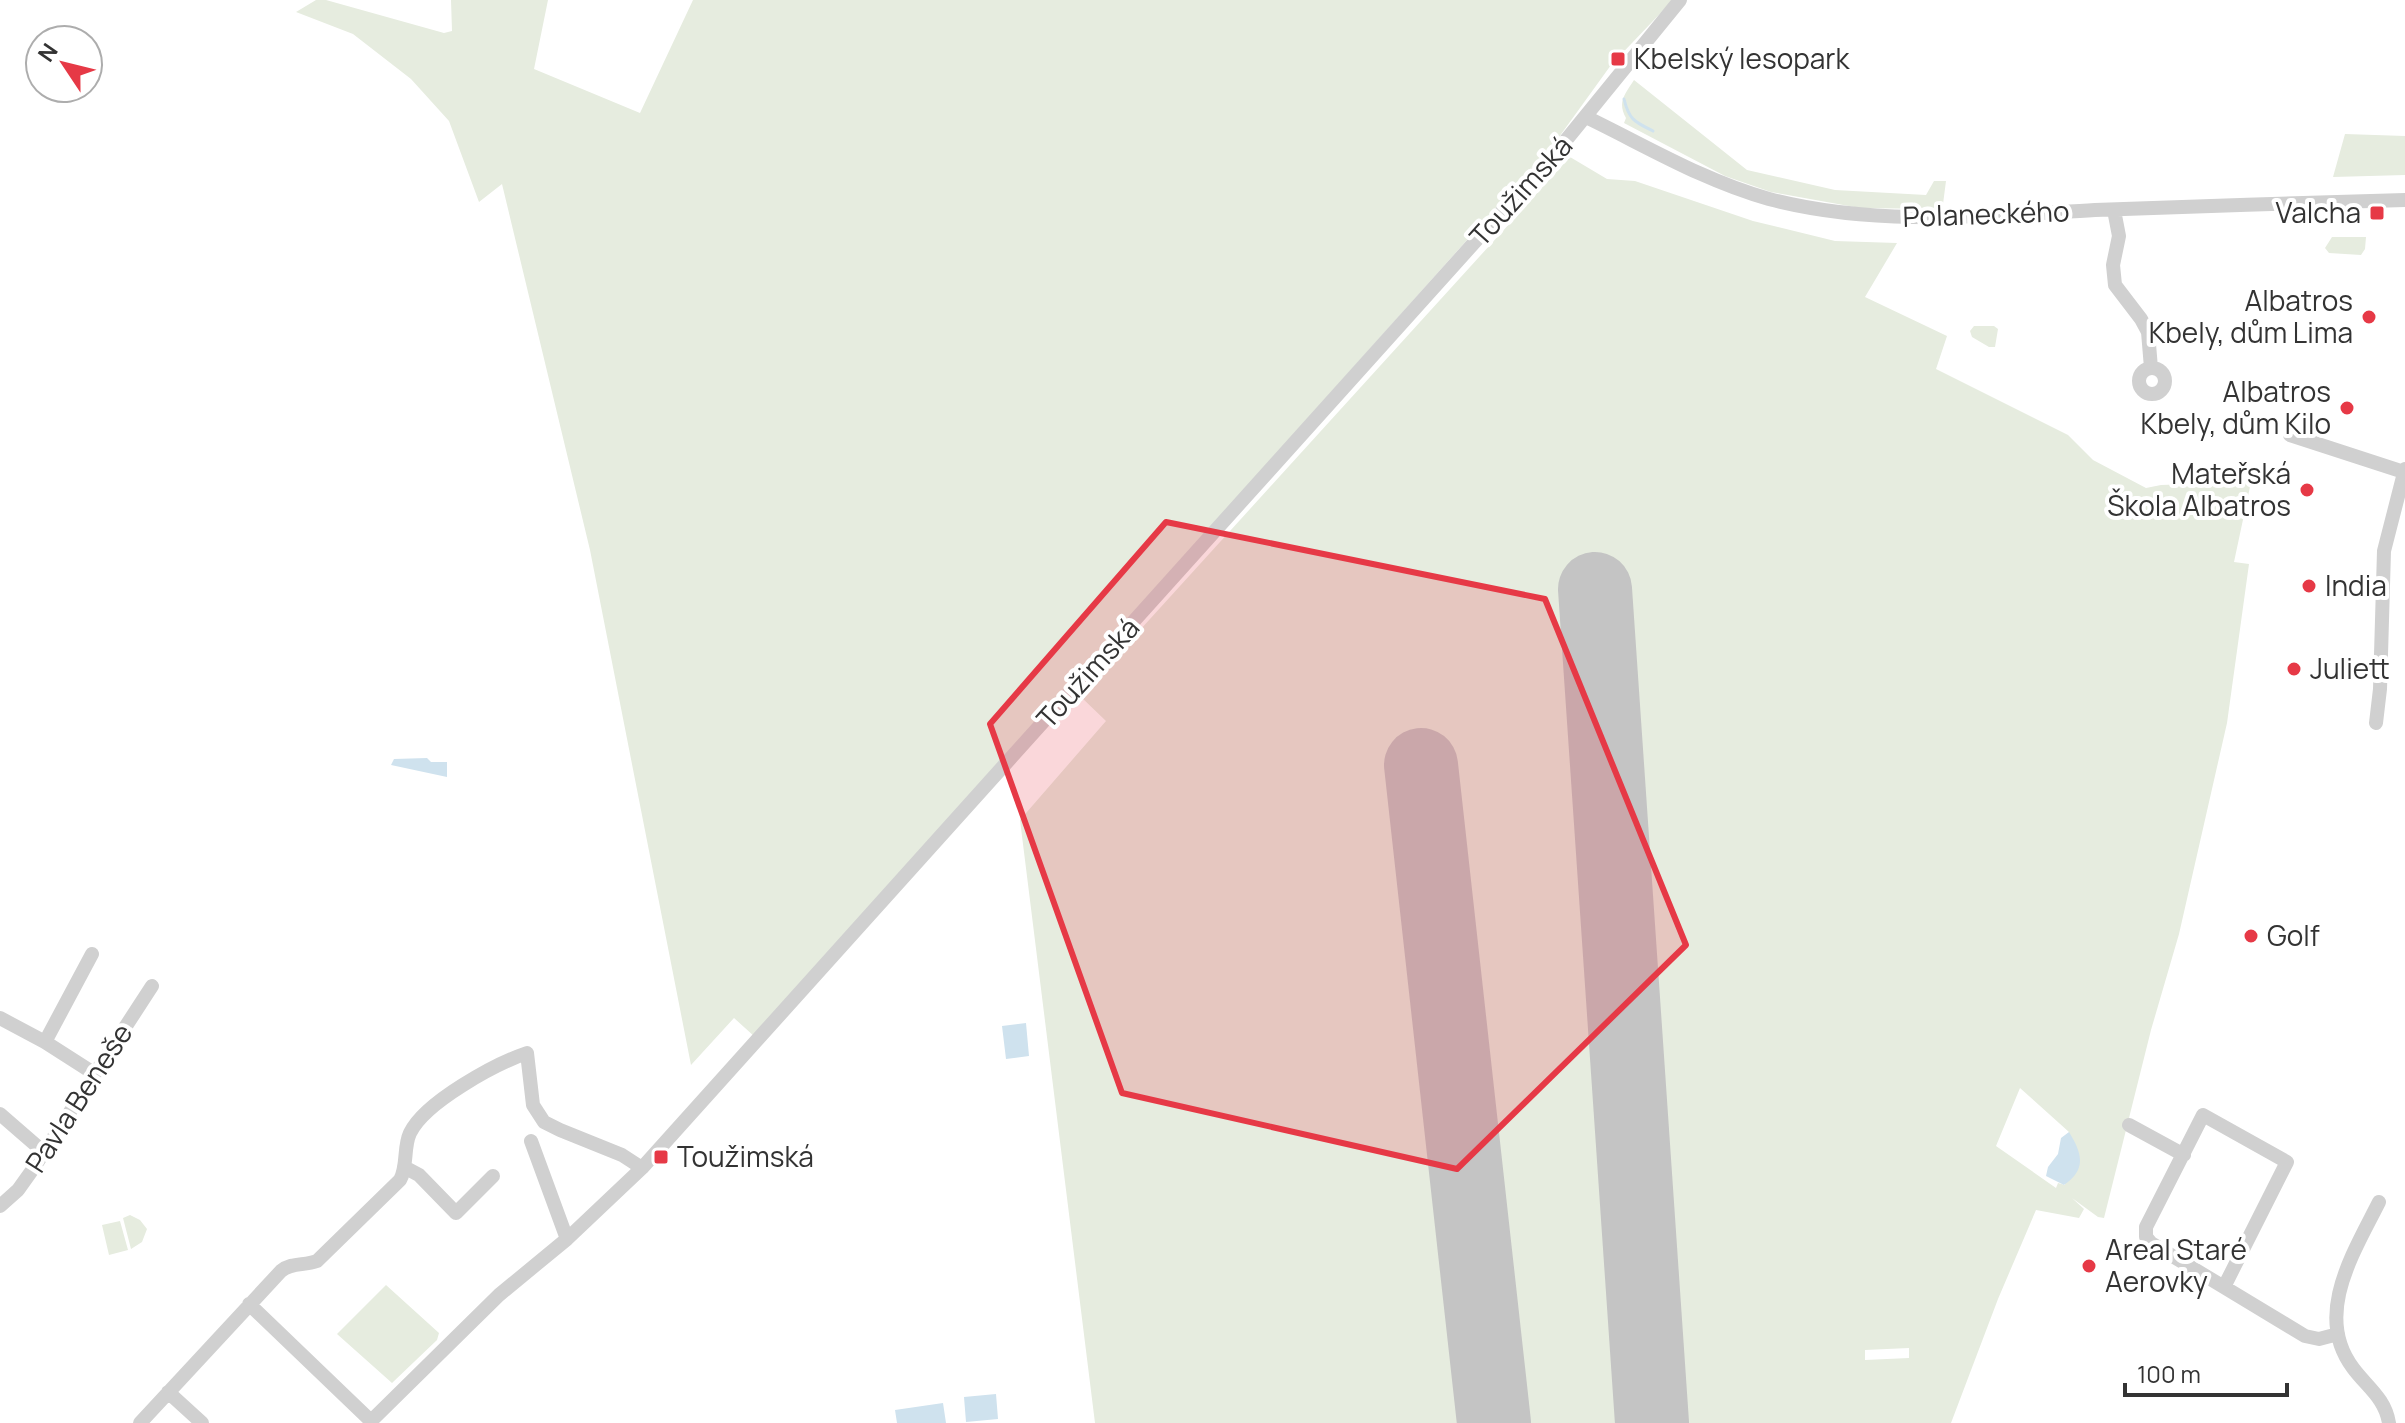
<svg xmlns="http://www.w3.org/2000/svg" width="2405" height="1423" viewBox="0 0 2405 1423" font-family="Manrope,sans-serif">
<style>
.green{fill:#e6ecdf;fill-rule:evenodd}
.water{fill:#cfe2ee}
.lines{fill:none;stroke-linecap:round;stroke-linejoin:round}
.stream{stroke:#cfe2ee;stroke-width:3}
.runway{stroke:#c4c4c4;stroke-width:74}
.minor{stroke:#d0d0d0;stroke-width:14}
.marked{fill:#e63946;fill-opacity:0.2;stroke:#e63946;stroke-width:6;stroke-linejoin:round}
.poi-dot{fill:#e63946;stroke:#fff;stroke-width:3}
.labels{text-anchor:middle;stroke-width:8;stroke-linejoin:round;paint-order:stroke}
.poi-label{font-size:28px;fill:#333;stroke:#fff;text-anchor:start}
.street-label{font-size:28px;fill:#333;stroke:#fff}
</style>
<rect width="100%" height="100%" fill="#fff"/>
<path class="green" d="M316 0H326L444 33 452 31 451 0H548L534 69 640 113 693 0H1673L1611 65 1559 137 755 1037 734 1018 691 1065 590 550 502 184 479 202 449 121 411 79 353 34 296 12Z
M1634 80 1747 170 1835 190 1926 195 1934 181H1946L1943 204 1937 209 1860 208 1771 192 1725 176 1624 123 1626 118C1617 102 1625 94 1634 80Z
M2345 134 2405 136V175L2333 177Z
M1570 157 1607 179 1635 181 1753 221 1835 241 1897 243 1865 297 1947 336 1936 369 2068 435 2093 460 2146 488 2161 485 2251 482 2234 562 2249 564 2227 723 2179 934 2151 1030 2104 1218 2098 1217 2072 1198 2084 1209 2079 1218 2036 1210 1998 1299 1951 1423H1095L1020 820 1106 721 1080 696ZM2020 1088 2069 1132 2065 1185 2058 1183 2056 1188 1996 1146ZM1909 1348V1358L1865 1360V1350Z
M2332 237H2366L2365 249 2361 255 2329 253 2325 248Z
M1974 326H1994L1998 329 1995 347H1989L1972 337 1970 331Z
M130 1215 140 1220 147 1229 142 1242 131 1249 123 1218Z
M120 1221 128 1250 109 1255 102 1225Z
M386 1285 439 1333 437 1340 392 1383 337 1334Z"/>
<path class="water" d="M427 758 431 762H447V777L391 765 394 759Z
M1026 1023 1029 1056 1006 1059 1002 1026Z
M2069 1132C2082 1153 2087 1169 2064 1185L2046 1176 2048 1167 2058 1154 2061 1138Z
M996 1394 998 1419 966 1422 964 1397Z
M943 1403 946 1423H897L895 1410Z"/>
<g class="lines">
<path class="stream" d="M1624 99C1629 120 1635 122 1653 131"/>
<path class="runway" d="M1595 589 1652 1423
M1421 765 1494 1423"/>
<path class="minor" d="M1586 117C1646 146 1704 181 1769 199 1876 227 1986 216 2095 210 2198 206 2302 203 2405 200
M2114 210 2119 236 2113 265 2115 285 2141 319 2148 332 2151 368
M2139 381a13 13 0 1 1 26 0a13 13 0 1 1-26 0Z
M2290 435 2404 472
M2376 723 2380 689 2384 551 2405 469
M0 1018 45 1042 95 1074
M45 1042 92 954
M0 1114 38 1147 41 1157
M2129 1125 2184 1155
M531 1141 567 1239
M404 1167 419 1175 456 1213 493 1176
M2379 1202C2354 1252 2313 1315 2353 1368 2367 1387 2385 1398 2389 1423
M0 1206 18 1190 33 1169 152 986
M2224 1287 2287 1162 2203 1115 2146 1227V1237L2151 1243 2305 1336 2319 1339 2338 1334
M249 1304 371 1421
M168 1392 202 1423
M140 1423 281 1271C292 1262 304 1266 317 1261L400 1180C408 1166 403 1148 410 1133 425 1102 495 1064 527 1053L533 1105 544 1122 560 1130 622 1155 642 1168
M369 1423 499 1295 567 1239 642 1168 1562 145 1680 0"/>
</g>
<path class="marked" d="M1166 522 1545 599 1686 945 1457 1169 1122 1093 990 724Z"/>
<g class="poi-dot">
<rect x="1610" y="51" width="16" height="16" rx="4"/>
<rect x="2369" y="205" width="16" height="16" rx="4"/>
<circle cx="2369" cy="317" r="8"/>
<circle cx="2347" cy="408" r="8"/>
<circle cx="2307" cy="490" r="8"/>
<circle cx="2309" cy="586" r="8"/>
<circle cx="2294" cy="669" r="8"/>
<circle cx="2251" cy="936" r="8"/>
<rect x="653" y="1149" width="16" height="16" rx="4"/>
<circle cx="2089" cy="1266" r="8"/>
</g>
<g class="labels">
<g class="poi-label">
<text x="1634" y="69">Kbelský lesopark</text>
<text x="2361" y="223" text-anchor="end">Valcha</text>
<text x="2353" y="311" text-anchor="end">Albatros<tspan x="2353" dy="32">Kbely, dům Lima</tspan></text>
<text x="2331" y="402" text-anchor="end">Albatros<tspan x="2331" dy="32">Kbely, dům Kilo</tspan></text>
<text x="2291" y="484" text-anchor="end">Mateřská<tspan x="2291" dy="32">Škola Albatros</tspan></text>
<text x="2325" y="596">India</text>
<text x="2310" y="679">Juliett</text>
<text x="2267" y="946">Golf</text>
<text x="677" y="1167">Toužimská</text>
<text x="2105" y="1260">Areal Staré<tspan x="2105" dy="32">Aerovky</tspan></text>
</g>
<g class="street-label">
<text transform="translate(1521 191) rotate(-48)" y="10">Toužimská</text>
<text transform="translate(1986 214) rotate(-2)" y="10">Polaneckého</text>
<text transform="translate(1088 673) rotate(-48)" y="10">Toužimská</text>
<text transform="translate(79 1098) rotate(-57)" y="10">Pavla Beneše</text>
</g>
</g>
<g transform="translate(64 64) rotate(305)"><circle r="38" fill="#ffffff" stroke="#adadad" stroke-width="2"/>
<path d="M0-6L14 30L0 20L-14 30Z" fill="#e63946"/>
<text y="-12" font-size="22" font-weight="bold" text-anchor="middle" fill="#333333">N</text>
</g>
<path d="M2125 1383v12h162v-12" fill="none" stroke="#333333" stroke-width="4"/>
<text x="2137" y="1383" font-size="24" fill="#333333" stroke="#ffffff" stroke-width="6" paint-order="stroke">100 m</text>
</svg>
